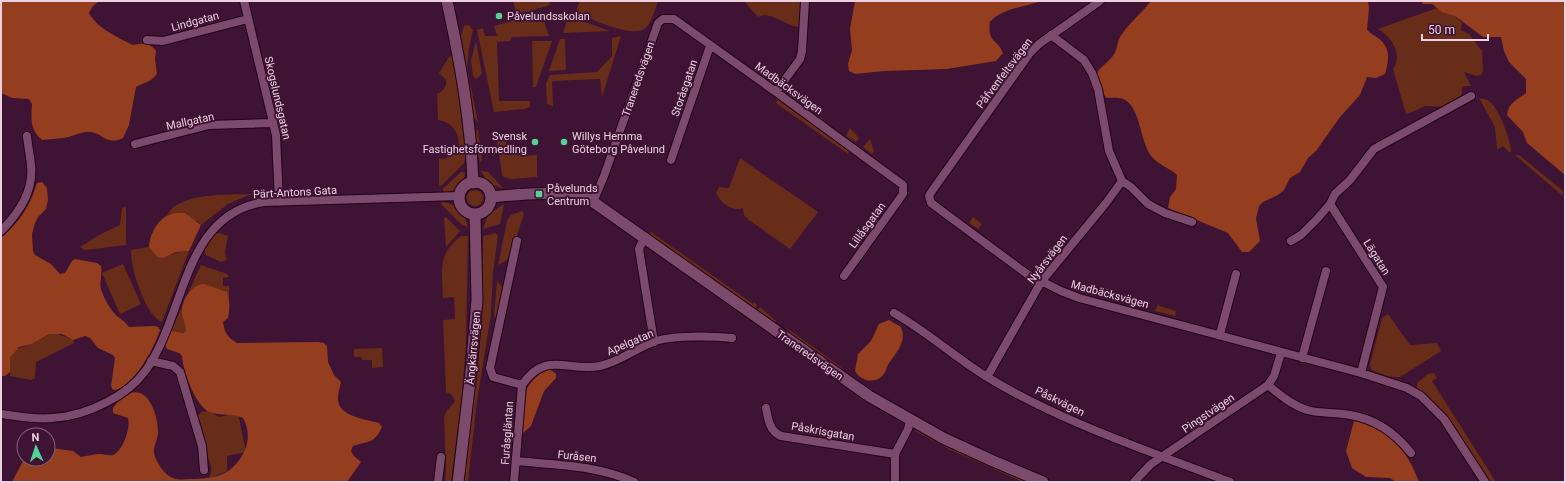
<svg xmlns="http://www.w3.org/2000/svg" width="1566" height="483" viewBox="0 0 1566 483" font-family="Roboto,sans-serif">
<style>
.green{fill:#682d18}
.forest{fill:#943e1f}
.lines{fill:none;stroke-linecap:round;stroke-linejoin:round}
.street-casing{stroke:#24001a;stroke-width:10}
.secondary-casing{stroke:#24001a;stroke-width:13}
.street{stroke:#7c4a6c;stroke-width:8}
.secondary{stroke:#7c4a6c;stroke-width:11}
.poi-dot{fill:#53d396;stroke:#3f1333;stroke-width:1.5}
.labels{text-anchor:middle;stroke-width:4;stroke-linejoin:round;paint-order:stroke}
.poi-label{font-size:11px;fill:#edd0e2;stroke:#3f1333;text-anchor:start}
.street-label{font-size:11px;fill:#edd0e2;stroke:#3f1333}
</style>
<rect width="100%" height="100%" fill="#3f1333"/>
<path class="green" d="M513 1H549L550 5 517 15Z
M580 1H658C655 9 652 24 644 29 631 38 590 18 575 13Z
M744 1H802L801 24 798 27C785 26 771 10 758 17Z
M1437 8 1455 16 1462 23 1461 30 1469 34 1482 51 1483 72 1481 75 1476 76 1464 72 1471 86H1465L1462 88 1461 100 1449 107 1424 106 1417 110 1406 114 1393 69C1403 55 1392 37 1378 29Z
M529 12 544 21 549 36 512 37 510 41 497 42 499 101H530V107L524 109 494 112 477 30 483 28 485 36H497L494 26 519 19Z
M568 16 610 31 563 33Z
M469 25 473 30 469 48 467 68 478 122 472 116 460 40 464 26Z
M621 36 602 97 600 79 552 81 553 106 547 104 546 83 550 75 597 72 612 56V38Z
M560 39H565L566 70 549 71Z
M476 41 482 74 476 79 473 76 471 61Z
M532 41H552L536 87H533Z
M454 54 466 156 464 163 441 186 439 185V159C456 159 465 144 454 129 450 123 444 121 438 120L437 94C443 91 447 87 446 80L439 73 449 57Z
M1479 98C1485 99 1489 100 1493 105 1500 113 1510 139 1511 150L1510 153 1503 146 1497 150 1495 127Z
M778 100 849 151 848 154 776 103Z
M850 128 859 138 856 142 846 136Z
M477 129 478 130 482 160 480 162 475 140Z
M506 139 507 150 521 149 522 156 537 155V177L512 179 504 177 502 175 497 140Z
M870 139 874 151 872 154 863 147Z
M1515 155H1519L1563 191V196Z
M740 158C766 177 792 193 818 212L790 249 749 220 744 215 743 208C733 213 720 202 716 193L719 187 729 188Z
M481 171 488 172 504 189 488 183Z
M461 172H465C464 185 456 192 443 193V189Z
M467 198a8 8 0 1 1 16 0a8 8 0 1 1-16 0Z
M251 194 228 204 201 225 199 222 174 213 167 214C183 192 226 195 251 194Z
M553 198 572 202V204H552Z
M442 202C456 203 465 214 468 227L462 225 441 204Z
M504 204 500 224 483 229 488 215Z
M126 207V245L85 250 80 247 99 235 120 225 122 208Z
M522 211 524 214 516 238H514C512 252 512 259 498 265L507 221 511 215Z
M446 217 460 231 446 247 444 218Z
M973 217 982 224 978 229 969 223Z
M651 232 753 304 754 302 757 305 755 309 649 236Z
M220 233 228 236 225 252 227 260 221 262 206 255 204 248 215 234Z
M496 233 498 236 493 272 491 314 477 401 468 482H463L482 321 483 236Z
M461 236H468L466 343 462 395 451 482H445L446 468 444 417 446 412 455 401 452 395 446 392 443 320 455 319 454 297 443 298C442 271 437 254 461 236Z
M149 247 157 257C169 256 178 251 189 251L162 322C145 316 130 267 131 250Z
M123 264 141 304 120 314 102 273Z
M201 265 227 274 229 277 223 278V286H229V298L226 292 182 313 186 330 184 333 171 331Z
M497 281 503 288 497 320 494 316Z
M1159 303V306L1176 311 1175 316 1155 311Z
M760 307 776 321 774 324 757 311Z
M1388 314 1410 345 1437 343 1441 351 1400 377C1391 378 1378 374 1371 369L1370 364 1382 318Z
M788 329 841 367 840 370 786 332Z
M56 333 73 340 74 343 36 362 35 378 31 380 10 376V358L16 349 32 344 49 334Z
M382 348 383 367 372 368V360H362L361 357H354V349Z
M1434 373 1437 378 1432 381 1496 482H1490L1450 422 1417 390V383L1428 374Z
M208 411 219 417 238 413 246 452 227 456V471L208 479C215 469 209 463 207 453 205 440 203 429 198 416L201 412Z
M916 430 919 431 1028 482H1023L953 451 915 431Z"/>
<path class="forest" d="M1 1H102C95 2 92 7 89 13 98 29 117 37 133 45 142 43 150 42 156 51L155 59 157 74 151 80 136 87 129 125 123 138C104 147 103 130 85 132 78 133 71 137 64 138 57 139 50 139 42 140 30 130 31 119 32 104L29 99 12 98 1 93Z
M855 1H1041C1026 7 1001 8 990 22 987 43 997 38 1003 53L996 61 947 69 884 71 855 74 849 71 848 64 852 50 850 29Z
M1151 1H1368L1369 8 1367 30C1371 34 1374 35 1378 38 1391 47 1389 61 1385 74L1376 78 1367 77 1360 95 1340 117 1316 151 1308 158 1300 172 1290 178 1284 190 1278 195 1263 202 1259 206 1256 218 1260 241 1249 252H1242L1228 233 1168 208 1170 197 1176 189 1177 175C1169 168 1159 165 1152 157 1140 143 1141 109 1125 100 1120 97 1112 98 1107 98 1101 94 1093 76 1099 70 1104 64 1110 61 1114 54 1118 48 1117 40 1122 34 1130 22 1142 13 1151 1Z
M1421 1H1565V175L1527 143 1523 132 1507 115C1508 103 1517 100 1526 93V79L1509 62 1504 51 1501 37H1483L1455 16 1442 12 1432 4H1423Z
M42 182 47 188 48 200 46 209 38 217 35 223 32 234 33 251 35 255 51 264 60 274 65 273 72 261 75 259 97 263 101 266C103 275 98 283 102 292 104 298 110 309 115 314 120 319 125 321 129 327L154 326 158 327 160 330C155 346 132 391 113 390L111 386 115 358 113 355 98 348 90 338 85 336 73 340 62 334H49L32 344 19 347 10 358V372L5 376H1V238C18 224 31 205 37 183Z
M174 213H185L201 225 189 251 176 252 163 258 157 257 149 247C150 233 159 216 174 213Z
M204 284 227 292C230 301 230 309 228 318L223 322C224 332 228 338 237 343L318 342 324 343 327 346 328 362 334 375 341 382C340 388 338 393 338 398 337 417 367 419 379 423L382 427C374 444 368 441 353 446L351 451 354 456 361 462 347 482H12L24 459H48V449L51 448 73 451 81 457C87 456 94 454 100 454 105 454 109 456 113 455 123 451 131 427 128 418L113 413V408C125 391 142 384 152 406 156 414 158 425 158 433 157 442 152 448 155 457 158 464 163 472 169 476 176 481 183 479 190 479 216 479 233 475 245 450 249 440 249 428 243 418 232 413 223 416 212 413 196 409 183 371 182 356L179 353 167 349 165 344 171 331 184 333 186 330C185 324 183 319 182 314 181 300 191 285 204 284Z
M889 320 901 327C907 341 897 352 889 363 886 368 886 373 881 377 873 384 860 380 855 371L858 354 871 341 879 324Z
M548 370H551L556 374V378L544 391 531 426 523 433C522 406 520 382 548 370Z
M1354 421C1387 426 1408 451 1419 482H1396L1390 478 1366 477 1352 468 1346 451Z"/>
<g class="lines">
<defs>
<path id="street" d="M244 1 276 135 279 202
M1100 1 1039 44 1030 53 932 191 929 196 931 203 1027 274 1061 291 1079 298 1361 373 1407 388 1421 396 1444 419 1485 482
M1051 35 1084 60 1092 73 1098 89 1109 151 1122 181 1131 187 1148 204 1165 213 1192 222
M147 40 163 41 248 19
M776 92 800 59 802 51 805 1
M135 144 209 125 273 123
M671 160 710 46
M593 202 604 176 658 23 663 19H674L776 92 903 185V194L844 276
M1330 204 1383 287 1361 373
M1 231C19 213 34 191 31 165 30 155 28 146 27 136
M644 238 639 249 654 342
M517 241 490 368 493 377 522 385C546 350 567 372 600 366 619 362 635 349 653 342 671 335 713 336 732 338
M1291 241 1301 235 1317 219 1330 204 1335 194 1350 180 1374 149 1471 96
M894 313C926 331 956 358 987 377 1061 422 1149 451 1230 482
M1220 334 1236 274
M1302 358 1326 271
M151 361 173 366 180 372 202 446 204 470
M987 377 1041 282 1106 203 1122 181
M1268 385C1280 395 1292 405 1307 410 1321 414 1336 412 1350 415 1375 419 1396 434 1411 453
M766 408C768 418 769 431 781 436L895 454
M1 414C18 416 35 420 52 418 72 417 90 411 107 402 123 394 136 384 146 370 186 314 182 215 264 202L460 196
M516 461C557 465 596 465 634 482
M438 482 441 457
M514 482 522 385
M895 482V454L908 429 910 421
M1134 482 1151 464 1268 385 1274 376 1281 353"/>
<path id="secondary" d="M447 1C460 61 471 121 473 183
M459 198a16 16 0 1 1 32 0a16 16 0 1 1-32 0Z
M491 197C523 194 558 190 589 199L869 396 943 438 993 461 1043 482
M458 482 471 372 477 300 475 214"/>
</defs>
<use href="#street" class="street-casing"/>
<use href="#secondary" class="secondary-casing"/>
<use href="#street" class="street"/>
<use href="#secondary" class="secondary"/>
</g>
<g class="poi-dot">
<circle cx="499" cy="16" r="4"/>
<circle cx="535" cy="142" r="4"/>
<circle cx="564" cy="142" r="4"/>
<rect x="535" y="190" width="8" height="8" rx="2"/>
</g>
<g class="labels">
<g class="poi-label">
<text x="507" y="20">Påvelundsskolan</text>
<text x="527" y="140" text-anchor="end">Svensk<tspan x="527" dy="13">Fastighetsförmedling</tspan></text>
<text x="572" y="140">Willys Hemma<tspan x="572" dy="13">Göteborg Påvelund</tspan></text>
<text x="547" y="192">Påvelunds<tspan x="547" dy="13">Centrum</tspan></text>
</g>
<g class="street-label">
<text transform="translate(195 21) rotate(-15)" y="4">Lindgatan</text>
<text transform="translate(1004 73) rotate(-53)" y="4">Påfvenfeltsvägen</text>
<text transform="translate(638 79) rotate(-71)" y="4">Traneredsvägen</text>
<text transform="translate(684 88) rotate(-71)" y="4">Storåsgatan</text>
<text transform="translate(789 88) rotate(36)" y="4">Madbäcksvägen</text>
<text transform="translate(278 98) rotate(77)" y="4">Skogslundsgatan</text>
<text transform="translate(190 121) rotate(-12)" y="4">Mallgatan</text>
<text transform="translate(295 192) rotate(-3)" y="4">Pärt-Antons Gata</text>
<text transform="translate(867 225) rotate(-54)" y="4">Lillåsgatan</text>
<text transform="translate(1377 257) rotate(58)" y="4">Lägatan</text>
<text transform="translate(1047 259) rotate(-53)" y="4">Nyårsvägen</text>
<text transform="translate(1110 294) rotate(15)" y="4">Madbäcksvägen</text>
<text transform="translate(630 342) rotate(-23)" y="4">Apelgatan</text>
<text transform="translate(473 348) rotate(-85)" y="4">Ängkärrsvägen</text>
<text transform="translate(810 355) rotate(35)" y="4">Traneredsvägen</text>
<text transform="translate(1060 401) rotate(26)" y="4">Påskvägen</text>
<text transform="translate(1208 413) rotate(-34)" y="4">Pingstvägen</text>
<text transform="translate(823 431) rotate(10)" y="4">Påskrisgatan</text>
<text transform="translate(507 433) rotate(-86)" y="4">Furåsgläntan</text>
<text transform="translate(577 456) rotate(6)" y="4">Furåsen</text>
</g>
</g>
<rect width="1566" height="483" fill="none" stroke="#edd0e2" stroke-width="4"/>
<g transform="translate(36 447) rotate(357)"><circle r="19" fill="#3f1333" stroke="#855f79"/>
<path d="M0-3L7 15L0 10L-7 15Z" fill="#53d396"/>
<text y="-6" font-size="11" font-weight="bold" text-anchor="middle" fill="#edd0e2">N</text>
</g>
<path d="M1422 34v6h66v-6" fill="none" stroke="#edd0e2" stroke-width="2"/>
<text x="1428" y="34" font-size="12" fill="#edd0e2" stroke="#3f1333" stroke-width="3" paint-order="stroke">50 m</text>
</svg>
